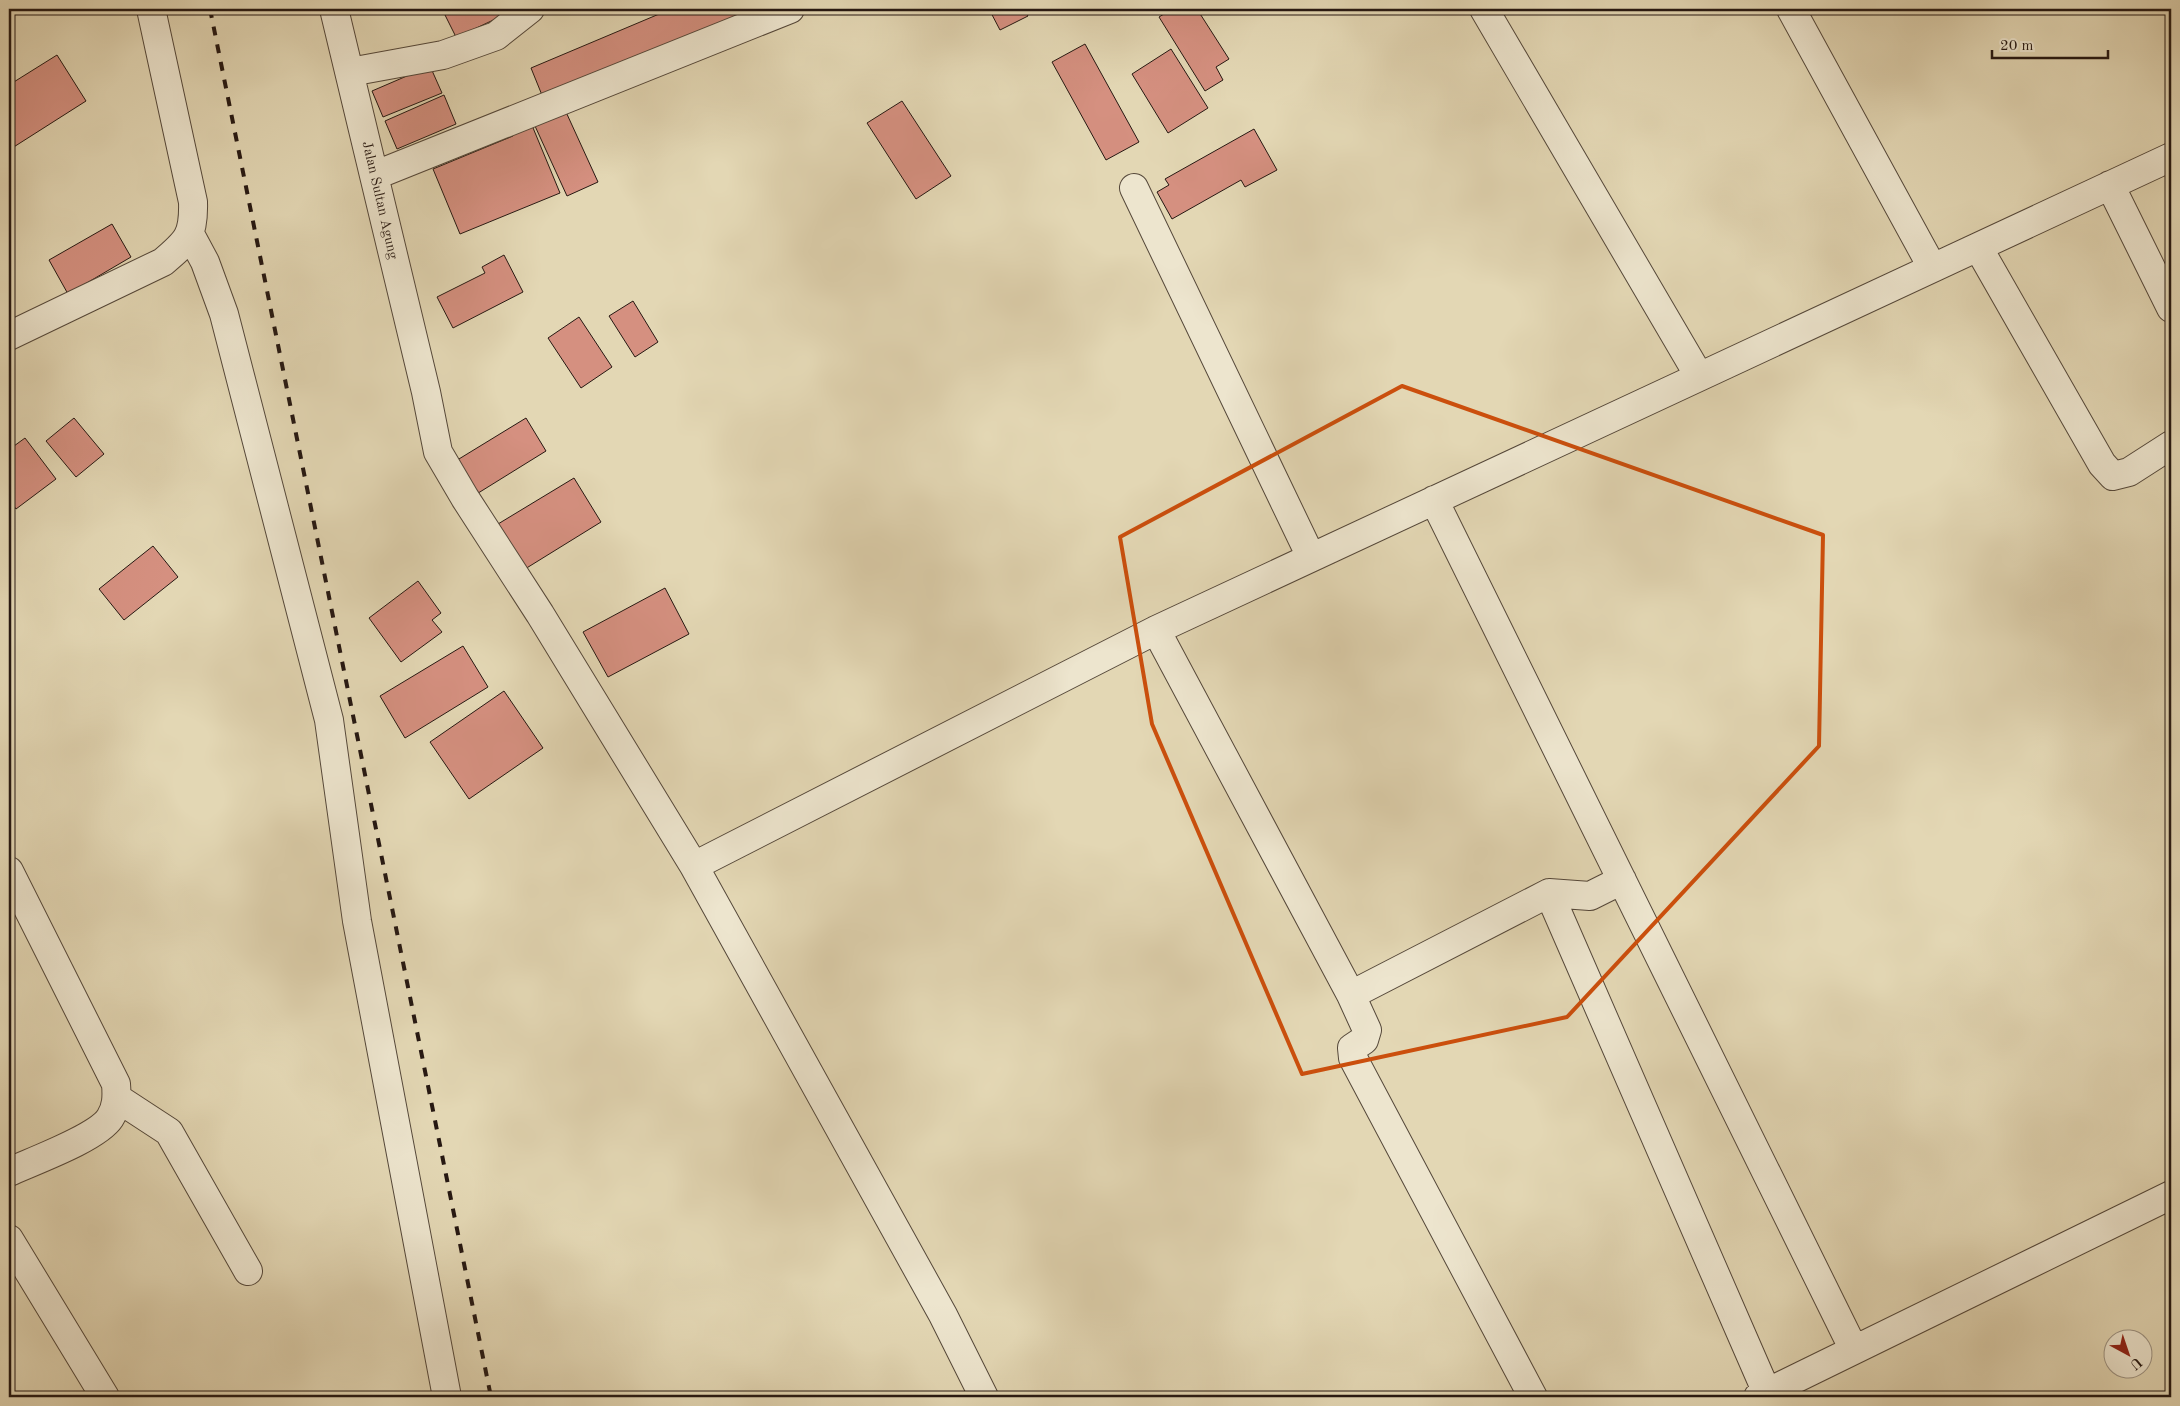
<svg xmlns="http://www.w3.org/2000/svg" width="2180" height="1406" viewBox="0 0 2180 1406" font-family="'Old Standard TT',serif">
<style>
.building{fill:#d59080;stroke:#261812}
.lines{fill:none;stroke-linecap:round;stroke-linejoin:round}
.minor-casing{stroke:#55483a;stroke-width:30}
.minor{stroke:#ede5ce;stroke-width:28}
.rail{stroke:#261812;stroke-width:4;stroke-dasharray:9 9;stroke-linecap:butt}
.marked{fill:none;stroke:#cb4f0d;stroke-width:4;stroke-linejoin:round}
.labels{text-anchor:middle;stroke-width:5;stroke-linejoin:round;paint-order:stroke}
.street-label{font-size:14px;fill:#261812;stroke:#ede5ce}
</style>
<rect width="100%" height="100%" fill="#e3d7b4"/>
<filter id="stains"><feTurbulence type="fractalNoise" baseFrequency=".004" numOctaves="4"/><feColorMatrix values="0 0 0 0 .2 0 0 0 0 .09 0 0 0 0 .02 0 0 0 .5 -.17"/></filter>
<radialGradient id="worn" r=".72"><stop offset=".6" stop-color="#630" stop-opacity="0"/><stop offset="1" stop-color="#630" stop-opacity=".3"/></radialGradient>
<path class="building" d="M442 9H503L506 14 470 31 459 43Z
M671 9H772L546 105 531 68Z
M989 9H1024L1028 16 1000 30Z
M1172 9H1197L1229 59 1216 67 1223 80 1205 91 1159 17Z
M1085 44 1139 142 1106 160 1052 62Z
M1171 49 1208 108 1168 133 1132 74Z
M57 55 86 101 9 150V85Z
M430 66 442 93 383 117 372 91Z
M444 95 456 124 397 149 385 121Z
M902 101 951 176 916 199 867 123Z
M566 112 598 182 567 196 535 126Z
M531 123 560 193 460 234 433 169 513 136 511 132Z
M1254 129 1277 170 1245 187 1241 180 1172 219 1157 192 1169 185 1165 179Z
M112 224 131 257 68 294 49 260Z
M504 255 523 292 453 328 437 297 485 273 482 267Z
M633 301 658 342 635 357 609 316Z
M579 317 612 367 581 388 548 338Z
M74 418 104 454 76 477 46 441Z
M526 418 546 451 475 495 454 462Z
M25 438 56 479 16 509 9 499V440L14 446Z
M574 478 601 522 525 569 498 524Z
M153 546 178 577 124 620 99 589Z
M418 581 441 613 432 620 442 632 401 662 369 618Z
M665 588 689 634 608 677 583 632Z
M463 646 488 687 405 738 380 696Z
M504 691 543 748 469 799 430 742Z"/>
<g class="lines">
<defs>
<path id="minor" d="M334 9 426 392 438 452 465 498 540 614 694 866 943 1315 984 1397
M1484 9 1699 376
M1791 9 1932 267
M350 72 443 55 496 36 530 9
M376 175 790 9
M2110 185 2171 308
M1134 188 1311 557
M190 234 205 262 224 314 329 720 357 921 447 1397
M1978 247 2102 464 2113 476 2129 472 2171 445
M9 336 163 262C188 241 194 235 193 202L151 9
M1434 500 1854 1350
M1156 630 1351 995 1367 1030 1364 1040 1352 1048 1353 1058 1533 1397
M694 866 1156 630 2171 157
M9 871 116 1084C117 1096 117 1107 110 1118 97 1138 33 1161 9 1172
M1549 893 1767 1393
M1351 995 1549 893 1590 896 1622 880
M117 1098 169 1132 248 1271
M9 1239 105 1397
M1758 1397 2171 1195"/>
</defs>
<use href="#minor" class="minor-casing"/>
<use href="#minor" class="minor"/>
<path class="rail" d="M210 9 491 1397"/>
</g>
<path class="marked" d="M1402 386 1823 535 1819 746 1567 1017 1302 1074 1152 724 1120 537Z"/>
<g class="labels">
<g class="street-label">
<text transform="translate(381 200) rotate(77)" y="5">Jalan Sultan Agung</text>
</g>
</g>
<rect width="2180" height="1406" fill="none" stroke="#e3d7b4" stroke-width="30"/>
<rect x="10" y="10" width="2160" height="1386" fill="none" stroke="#261812" stroke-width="2.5"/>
<rect x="15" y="15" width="2150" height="1376" fill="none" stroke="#261812"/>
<g transform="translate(2128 1354) rotate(140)"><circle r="24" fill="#ede5ce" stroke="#9d9383"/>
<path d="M0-4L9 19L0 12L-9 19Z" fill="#8f2418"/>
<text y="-8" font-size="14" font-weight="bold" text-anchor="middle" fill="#261812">U</text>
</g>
<path d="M1992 50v8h116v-8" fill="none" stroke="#261812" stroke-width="2.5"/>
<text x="2000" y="50" font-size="15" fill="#261812" stroke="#ede5ce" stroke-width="4" paint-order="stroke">20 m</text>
<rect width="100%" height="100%" filter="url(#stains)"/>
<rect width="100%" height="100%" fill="url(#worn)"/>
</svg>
